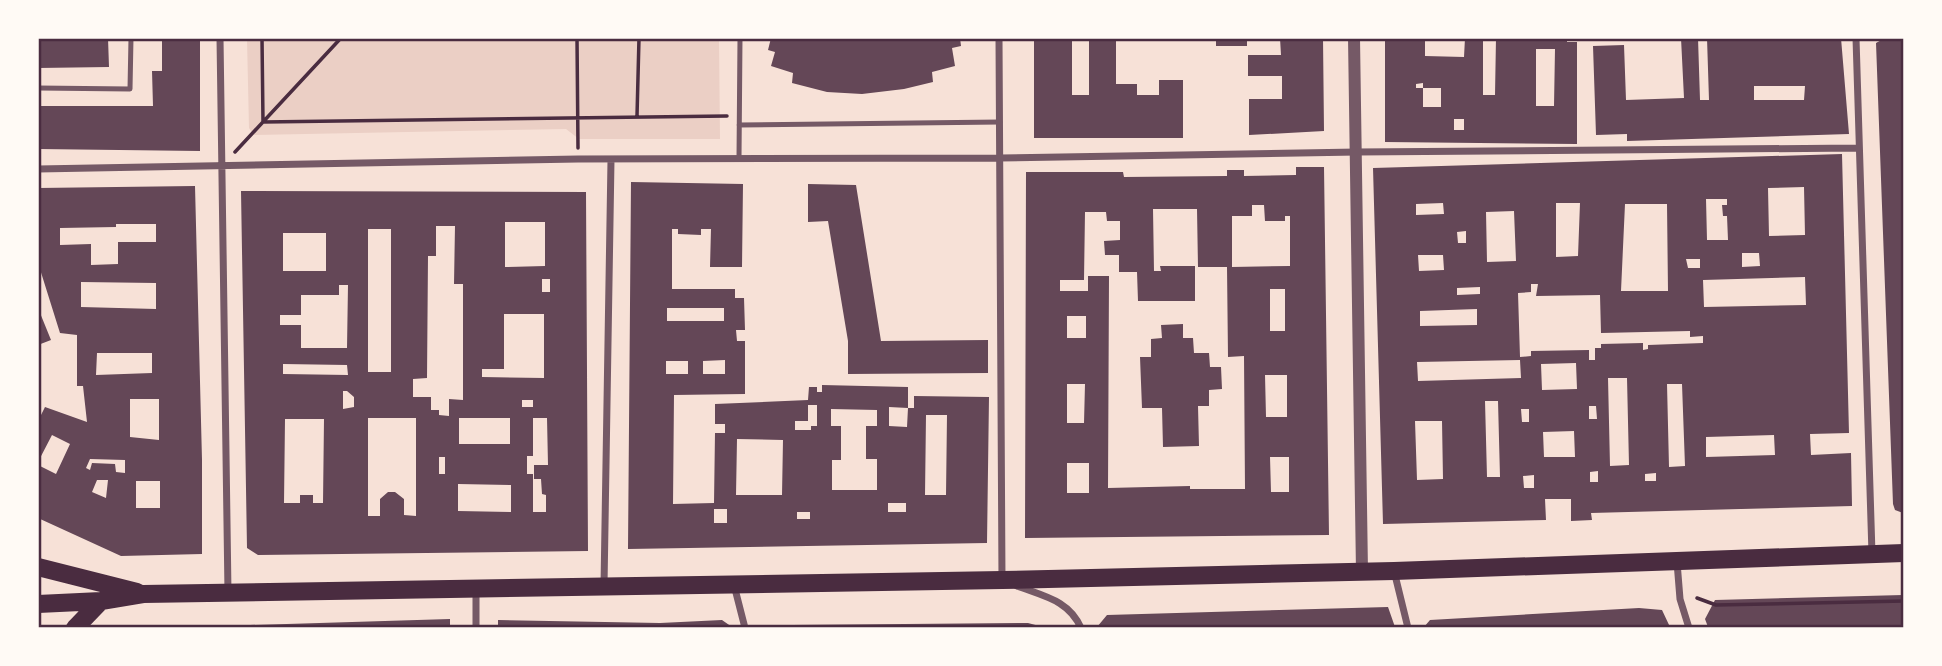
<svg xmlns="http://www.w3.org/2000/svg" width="1942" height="666" viewBox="0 0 1942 666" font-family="'IBM Plex Serif',serif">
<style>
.green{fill:#ebcfc5}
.building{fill:#644757;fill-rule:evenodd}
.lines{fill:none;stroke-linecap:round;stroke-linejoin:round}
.path{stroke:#4a2c40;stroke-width:3.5}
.service{stroke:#755966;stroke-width:5}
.minor{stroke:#755966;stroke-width:7}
.tertiary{stroke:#755966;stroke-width:12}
.primary{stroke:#4a2c40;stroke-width:18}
.neatline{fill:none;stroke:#4a2c40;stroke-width:2.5}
</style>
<rect width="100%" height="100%" fill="#f7e1d7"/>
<path class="green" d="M247 39H719L720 139H579L566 129 254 135 249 128Z"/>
<path class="building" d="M38 38H108L109 67 38 68Z
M162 38H200V151L38 149V106H153L152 71H162Z
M771 38H960L961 46 952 48 955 66 932 72 933 82 904 89 862 94 827 92 792 83 793 73 771 66 775 52 768 50Z
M1034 38H1072V95H1089V38H1116V84H1137V95H1159V80H1183V138H1034Z
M1216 38H1247V46H1216Z
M1280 38H1323L1324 131 1249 135V99H1282V76H1248V55H1281Z
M1385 38H1425V56L1464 57 1465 38H1483V95H1495L1496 38H1567V42H1577V144L1385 142ZM1536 49H1555L1554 106H1536ZM1423 83V88H1441V107H1423V88H1416V84ZM1454 119H1464V130H1454Z
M1681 38H1698L1700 100H1709L1707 38H1841L1849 134 1627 141V134L1596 135 1593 46 1624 45 1626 100 1684 98ZM1754 86H1805L1804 100H1754Z
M1885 38H1903V513L1895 510 1893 504 1876 43Z
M1842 154 1849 433 1810 434 1811 455 1851 453 1852 506 1591 513 1592 520 1571 521V499H1545L1546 520 1383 524 1373 168ZM1804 187 1805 235 1769 236 1768 188ZM1706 199H1727V205H1722L1723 216H1727L1728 240H1707ZM1443 203 1444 214 1416 215V204ZM1556 203H1580L1578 256 1556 257ZM1625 204H1667L1668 291H1621ZM1514 211 1516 261 1487 262 1486 212ZM1466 231V243H1458L1457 232ZM1742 253H1759L1760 266 1742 267ZM1418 255H1443L1444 270 1419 271ZM1686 259H1700V268H1688ZM1805 277 1806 305 1704 307 1703 280ZM1531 284H1538L1536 296 1600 295 1601 333 1690 331V337L1703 336V343L1648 345V349L1643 350V343L1601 344V348H1595V360H1589V350L1531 351V356L1520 357 1518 293 1531 292ZM1480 287V294L1457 295V288ZM1477 309V325L1420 326V311ZM1520 360 1521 378 1418 381 1417 362ZM1576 363 1577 389 1542 390 1541 364ZM1608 378H1627L1629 465 1610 466ZM1667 384H1682L1685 466 1669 467ZM1485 401H1498L1500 477H1487ZM1589 406H1596L1597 419H1589ZM1521 409H1529V422H1522ZM1415 421H1442L1443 479 1417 480ZM1574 431 1575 457H1544L1543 432ZM1774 435 1775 455 1706 457V437ZM1598 471V482H1590V472ZM1656 473V481H1645V474ZM1534 475V488H1524L1523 476Z
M1296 167H1324L1329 535 1025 538 1026 172H1123L1124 177 1227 176V170H1244V176L1296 175ZM1252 205H1264L1265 221H1285V216H1290V266L1232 267V216H1252ZM1153 209H1197L1198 267H1227L1228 357 1244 356 1245 489H1190V486L1108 488 1109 276H1088V291H1060V280H1084L1085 212H1106L1107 221H1120V240L1104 241 1105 255H1119V272H1137L1138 301H1195V266H1160L1161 271H1154ZM1270 289H1285V331H1270ZM1067 316H1086V338H1067ZM1265 375H1287V417H1266ZM1067 384H1085L1084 423H1067ZM1270 457H1289V492H1271ZM1067 463H1089V493H1067Z
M631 182 743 184 742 267H710L711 229H701V235L678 234V229H672V289H735V298H744L745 330H736L737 341H745V394L674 395 673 504 714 503 715 433H725V424H715V404L808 400 809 387H817V392H822V385L908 387V408L889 407V426L907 427 908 408H914V396L989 397 987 543 628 549ZM667 308H724V321H667ZM725 360V374H703V361ZM666 361H688V374H666ZM808 405H817V426H811V430H795V421H808ZM831 409 877 410V426H866V459H877V490H832V460H841V426H831ZM926 415H947L946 495H925ZM737 439 783 440 782 495H736ZM888 503H906V512H888ZM714 509H727V523H714ZM797 512H810V519H797Z
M808 184 856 185 881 341 988 340V373L848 374V341L828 221 808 222Z
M195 186 202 460V554L121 556 38 518V465L56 474 70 444 52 435 38 462V421L45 407 87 422 83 386H77V335L60 333 39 266H41V262L38 264V188ZM116 224H156V242H118V264L91 265V244L60 245V228L116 227ZM81 282 156 283V309L81 307ZM97 353H152V373L96 375ZM130 399H159V440L130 437ZM90 459 125 460V473L116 472 115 464 92 463 90 470 86 468ZM97 480H108L106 498 92 492ZM136 481H160V508H136Z
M241 191 586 192 588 551 258 555 247 548ZM505 222H545V266L505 267ZM436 226H455L454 284H463V400L449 399V416L439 415V410H431V397H413V379L427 378 428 256H436ZM368 229H391V372H368ZM283 233H326V271H283ZM542 279H550V292H542ZM339 285H348L347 348H301V325H280V315H301V295H339ZM504 314H544V378L482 377V369H504ZM283 364 347 365 348 375 283 374ZM343 391H347L354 397V407L343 409ZM522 400H533V407H522ZM368 418H416V516L404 515V499L395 492H388L380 499V516H368ZM459 418H510V444H459ZM533 418H547L548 465H534V479H541L542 494 546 495V512H533V474H527V456H533ZM285 419H324L323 503H313V495H300V503H284ZM439 457H445V474H439ZM458 484 511 485V512L458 511Z
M38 308 51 340 38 345Z
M1183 324V338H1193L1194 353H1209L1210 367H1221L1222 389 1209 390V406H1198L1199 446 1163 447 1162 408H1142L1140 357H1151V339L1162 338 1161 325Z
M1903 595V627H1708L1705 619 1715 600Z
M1388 607 1395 627H1097L1107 615Z
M1639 608 1662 610 1670 627H1424L1430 620Z
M450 619V627H250V625Z
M498 620 660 623 722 620 732 627H498Z
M1028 623 1043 627H792V625Z"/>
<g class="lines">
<path class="path" d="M262 38 263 122 727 116
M577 38 578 148
M637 116 639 38
M235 152 341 38
M1697 598 1716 605 1904 601"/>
<path class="service" d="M38 88 130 89 131 38
M739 125 1000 122
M739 158 740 38"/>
<path class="minor" d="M220 38 228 592
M999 38 1002 580
M1856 38 1872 554
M38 169 578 159 1000 158 1357 152 1858 148
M1677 562 1680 599 1689 628
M1394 571 1408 628
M734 585 745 628
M604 586 611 160
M1017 586C1043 596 1069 600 1081 628
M476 628V590"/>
<path class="tertiary" d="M1354 38 1362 572"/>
<path class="primary" d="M38 567 137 592
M38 604 101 601 143 594 1002 580 1394 571 1904 553
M75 628 101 601"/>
</g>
<rect width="1942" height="666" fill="none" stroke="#fffaf5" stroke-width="80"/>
<rect x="40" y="40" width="1862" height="586" class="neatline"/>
</svg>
